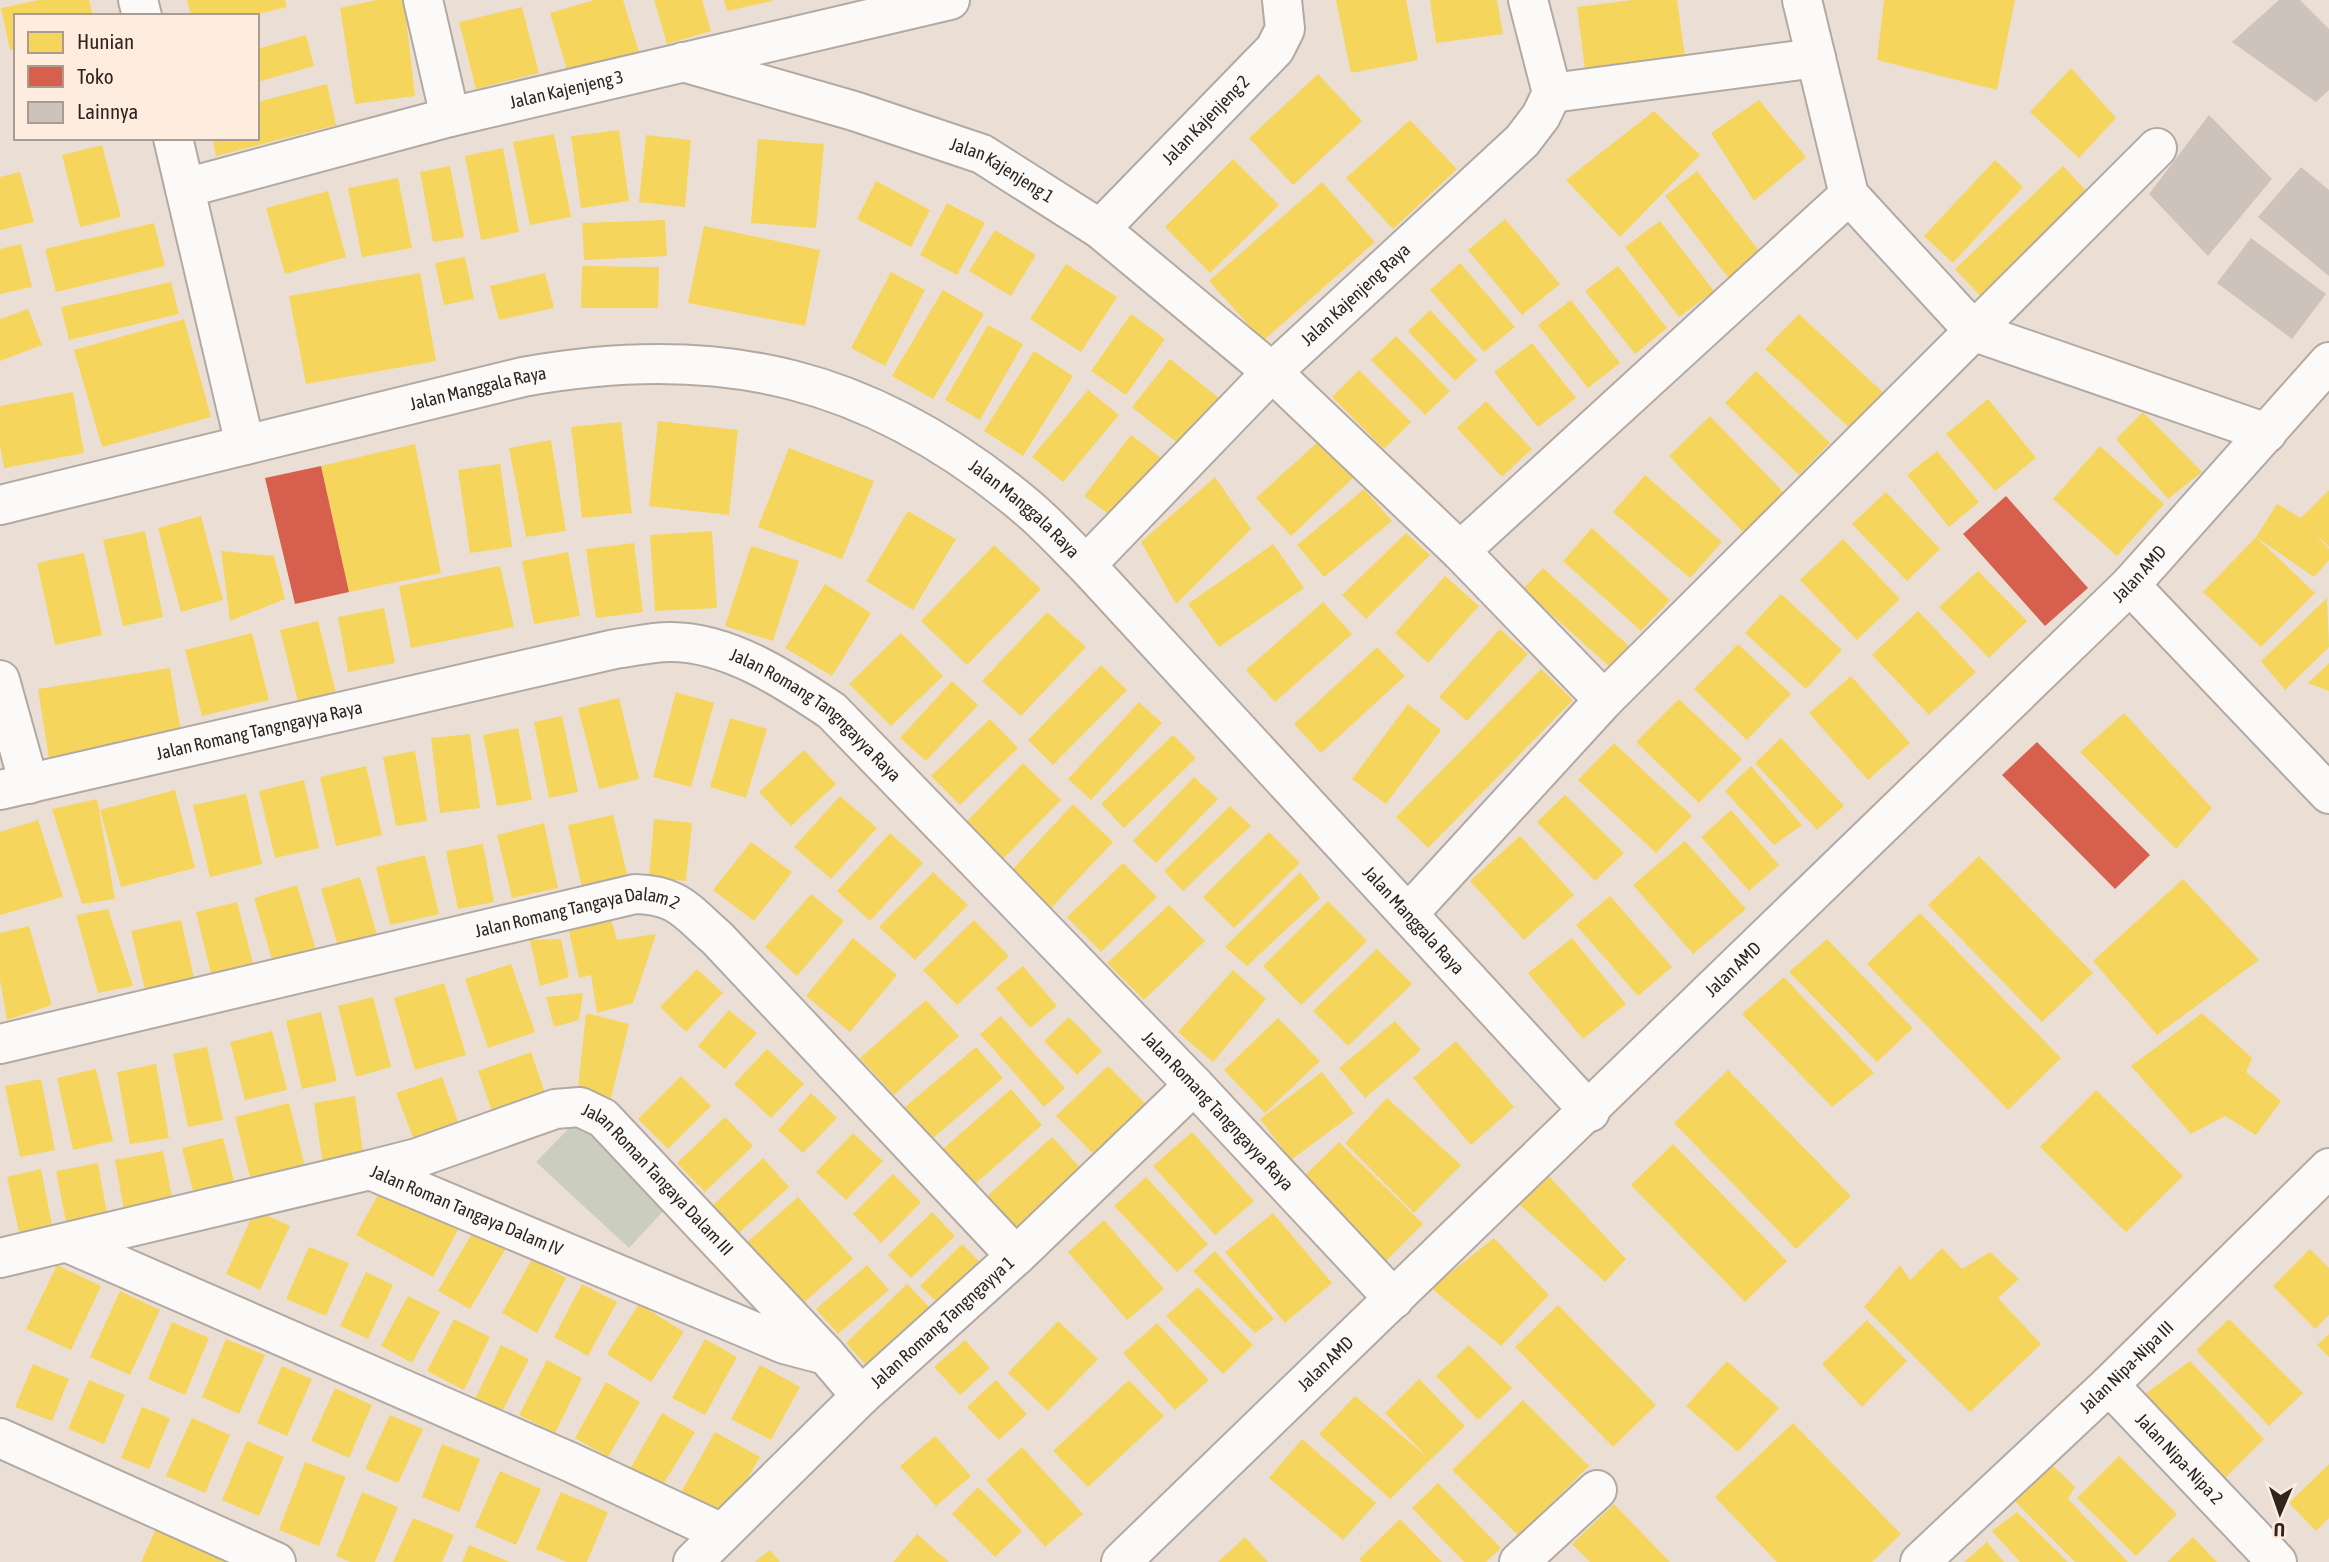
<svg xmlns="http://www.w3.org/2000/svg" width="2329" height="1562" viewBox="0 0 2329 1562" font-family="'Asap Condensed',sans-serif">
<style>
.green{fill:#cbcebe}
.homes{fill:#f6d55c}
.shops{fill:#d6604d}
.building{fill:#cdc3bb}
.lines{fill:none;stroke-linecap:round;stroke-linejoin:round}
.minor-casing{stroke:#b2a9a2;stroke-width:42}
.minor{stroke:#fcfaf9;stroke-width:38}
.labels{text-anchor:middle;stroke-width:7;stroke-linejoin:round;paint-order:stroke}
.street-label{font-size:18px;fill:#2e251f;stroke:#feecde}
</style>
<rect width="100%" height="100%" fill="#ebdfd5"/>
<path class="green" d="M577 1120 667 1207 629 1248 536 1162Z"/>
<path class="homes" d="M39 0H89L93 16H16V49L10 50 1 8Z
M187 0H285L287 7 250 16H191Z
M376 0H404L415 96 355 104 340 8Z
M594 0H623L639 52 568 73 550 13Z
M654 0H702L711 31 667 44Z
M724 0H772V1L727 11Z
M1336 0H1406L1418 60 1351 73Z
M1430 0H1497L1503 34 1436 43Z
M1632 0H1677L1686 64 1586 78 1577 7Z
M1884 0H2015L1997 90 1877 60Z
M522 7 539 73 476 89 459 22Z
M306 35 314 66 257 82V49Z
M2071 68 2116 118 2079 158 2030 112Z
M1318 74 1362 121 1293 185 1249 138Z
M327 84 336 125 216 156 212 138H257V102Z
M1759 100 1806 157 1754 201 1711 133Z
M1654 111 1700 155 1620 237 1566 180Z
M1410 120 1457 169 1393 229 1346 178Z
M619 130 629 201 581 208 571 136Z
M554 134 571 217 530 225 513 142Z
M646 135 691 140 685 207 639 202Z
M758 139 824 144 816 228 751 223Z
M102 145 121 217 80 227 62 155Z
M503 148 519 232 481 240 465 156Z
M1233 159 1279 205 1210 273 1165 227Z
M1995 160 2023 187 1953 263 1924 236Z
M450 166 464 237 433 242 420 172Z
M2063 166 2094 199 1986 302 1955 269Z
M1697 171 1763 256 1731 281 1665 196Z
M20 172 34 222 0 230V177Z
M398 178 412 248 362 257 348 188Z
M876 181 930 210 911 247 857 219Z
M1322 182 1375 242 1263 341 1209 281Z
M328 191 346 257 285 274 266 208Z
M947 203 985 223 957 275 920 255Z
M1505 219 1560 284 1522 315 1468 250Z
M665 220 667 256 584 260 582 223Z
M1660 221 1714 291 1679 317 1625 247Z
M154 223 165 266 56 292 45 249Z
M704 226 820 250 805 326 688 303Z
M995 230 1036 255 1011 296 969 271Z
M21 244 32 287 0 294V249Z
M465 257 474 299 444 305 435 263Z
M1460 263 1515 327 1484 352 1430 290Z
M1066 264 1117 297 1081 352 1030 319Z
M582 266 659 267 658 308H581Z
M1618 266 1667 328 1635 354 1585 291Z
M891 272 925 290 885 366 851 348Z
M420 273 436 361 306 384 289 296Z
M545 273 554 308 499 320 490 286Z
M171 282 179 314 69 340 61 307Z
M943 290 984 314 933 399 892 376Z
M1571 300 1620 363 1588 388 1538 325Z
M28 309 42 345 0 361V319Z
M1430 310 1477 360 1455 381 1408 331Z
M1131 314 1165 339 1126 395 1091 371Z
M1799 314 1890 399 1856 434 1765 349Z
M184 319 211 417 102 447 74 350Z
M988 325 1023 344 980 420 945 400Z
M1396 336 1450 391 1425 415 1371 360Z
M1532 343 1576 398 1538 427 1494 372Z
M1034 351 1073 376 1023 456 984 431Z
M1170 359 1224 402 1185 449 1132 407Z
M1359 370 1411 422 1384 449 1332 397Z
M1756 371 1830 443 1799 475 1725 403Z
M1088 390 1119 415 1063 482 1032 457Z
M73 392 84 453 4 468 0 445V406Z
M1988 399 2036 458 1995 491 1946 434Z
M1486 401 1532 449 1502 477 1457 428Z
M2143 412 2202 472 2168 499 2116 439Z
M1710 416 1785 494 1744 533 1669 456Z
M658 421 738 430 729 515 649 506Z
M621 422 632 513 582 518 571 427Z
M1131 435 1164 460 1118 521 1084 496Z
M551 440 566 531 526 537 509 448Z
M1320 440 1354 477 1291 536 1256 498Z
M415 444 441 573 349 592 321 466Z
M2100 446 2164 504 2117 556 2053 499Z
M789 448 874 481 842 559 758 527Z
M1937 451 1979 502 1949 527 1907 475Z
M500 464 512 547 470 553 458 470Z
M1645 475 1722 542 1690 578 1613 512Z
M1215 477 1251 529 1176 604 1141 542Z
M1364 489 1392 521 1324 577 1297 545Z
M2329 490V547L2311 529 2329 549V560L2314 577 2256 537 2277 504 2301 518Z
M1886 492 1940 549 1907 581 1852 524Z
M908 511 956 539 913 610 866 581Z
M201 516 223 600 181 612 158 528Z
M1592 528 1670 600 1641 631 1563 561Z
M145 531 163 617 123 626 103 540Z
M712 531 717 608 655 611 650 535Z
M1406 533 1430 555 1366 619 1342 595Z
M2256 537 2315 593 2261 647 2203 592Z
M1843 539 1900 599 1857 640 1800 580Z
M634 543 643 612 596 618 586 549Z
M1273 544 1304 588 1219 647 1188 604Z
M994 545 1041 589 967 665 921 621Z
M751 546 799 561 773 641 725 626Z
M221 551 274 556 285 599 230 621Z
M568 552 580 616 534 624 522 561Z
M84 553 102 635 55 645 37 563Z
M500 566 514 627 411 648 399 586Z
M1543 568 1630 647 1611 668 1523 589Z
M1978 571 2027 621 1989 658 1939 607Z
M1445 576 1479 606 1428 663 1395 633Z
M825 584 871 613 832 676 785 648Z
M1781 594 1842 650 1806 689 1745 633Z
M2327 598 2329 647 2285 690 2261 661Z
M1323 602 1352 634 1275 702 1246 670Z
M384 608 395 663 348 672 338 617Z
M1918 611 1976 672 1929 715 1872 655Z
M1047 612 1086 647 1021 716 982 681Z
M318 621 336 693 298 702 280 630Z
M1500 629 1528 654 1467 721 1439 697Z
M252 633 269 700 202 716 185 650Z
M901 633 943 676 891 726 849 684Z
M1738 644 1791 694 1747 740 1694 689Z
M1377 647 1405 676 1321 753 1294 724Z
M2329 663V691L2308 683Z
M1101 665 1127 690 1053 765 1028 740Z
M170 668 182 738 49 759 38 689Z
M1541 669 1573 700 1428 848 1396 817Z
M1851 676 1910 743 1868 780 1809 713Z
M952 681 978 705 926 761 900 738Z
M676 692 714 703 691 787 653 777Z
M619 698 639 779 599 789 578 708Z
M1679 699 1742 759 1699 803 1636 742Z
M1139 702 1162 723 1091 800 1068 779Z
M1408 704 1441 730 1386 804 1352 779Z
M2124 713 2212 808 2176 849 2080 752Z
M562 716 578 792 549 798 534 722Z
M730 718 767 729 746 798 710 787Z
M990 719 1018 748 960 805 931 776Z
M518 728 532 800 497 806 483 735Z
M470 734 480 808 440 813 431 738Z
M1173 735 1196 758 1124 828 1101 804Z
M1781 738 1844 806 1817 830 1755 763Z
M1614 743 1692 816 1656 853 1578 780Z
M804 750 836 784 791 826 759 792Z
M415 751 427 821 396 826 383 757Z
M1023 763 1061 800 1003 859 966 822Z
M366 766 382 835 336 846 320 777Z
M1751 766 1802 825 1774 845 1725 791Z
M1194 777 1218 799 1156 863 1133 841Z
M304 780 319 848 275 858 259 791Z
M175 790 195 868 121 887 100 810Z
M246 794 262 864 210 877 193 805Z
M1565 795 1624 853 1595 881 1537 822Z
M840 796 877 828 831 879 794 847Z
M97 799 115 899 82 904 52 809Z
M1073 804 1113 842 1051 908 1011 871Z
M1230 806 1251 826 1183 891 1164 871Z
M1731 810 1779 865 1749 891 1701 837Z
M613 815 628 878 582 888 568 825Z
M654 819 692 823 686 881 649 878Z
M38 820 63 897 0 915V832Z
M544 823 558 888 512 898 497 835Z
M1269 832 1300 863 1234 928 1203 897Z
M890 833 923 863 870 921 837 891Z
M1520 836 1574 895 1524 940 1470 881Z
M1685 841 1746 909 1693 954 1633 885Z
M751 842 792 872 754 921 713 890Z
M483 844 494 902 458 909 446 851Z
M425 855 439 914 390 925 376 867Z
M1979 856 2093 973 2042 1022 1928 905Z
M1123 863 1157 897 1101 952 1067 917Z
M933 872 968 905 915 960 879 927Z
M1300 872 1320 898 1247 966 1225 947Z
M360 877 377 935 338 946 321 889Z
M2183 879 2259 960 2157 1035 2093 961Z
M297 885 316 950 273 963 254 898Z
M811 894 844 921 797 976 765 947Z
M1610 896 1672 967 1638 996 1576 925Z
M1328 901 1367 941 1301 1005 1263 966Z
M237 902 253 963 211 974 196 912Z
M1169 905 1205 941 1144 1000 1107 963Z
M108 909 133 986 98 993 76 915Z
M1920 913 2061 1058 2008 1110 1867 964Z
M610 915 617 940 656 934 633 1003 597 1013 591 975 579 978 569 931Z
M181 920 194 978 145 989 131 931Z
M974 920 1009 956 957 1005 923 970Z
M29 926 52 1005 7 1020 0 980V933Z
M853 938 897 975 850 1032 806 996Z
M1572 938 1626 1004 1583 1039 1528 973Z
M561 939 569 977 540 986 530 940Z
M1827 939 1913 1028 1877 1062 1789 972Z
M1377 949 1412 984 1348 1046 1313 1011Z
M511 964 535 1032 488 1048 465 979Z
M1023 966 1057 1006 1030 1028 996 988Z
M697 969 723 993 686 1032 660 1007Z
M1233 970 1266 999 1213 1062 1178 1032Z
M1784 977 1874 1073 1832 1107 1742 1014Z
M444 983 466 1055 415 1070 394 998Z
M583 993 579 1020 554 1027 546 997Z
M373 997 391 1067 356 1077 338 1006Z
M926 1000 959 1036 894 1095 860 1058Z
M729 1010 757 1033 725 1069 698 1046Z
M321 1012 337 1081 302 1089 286 1021Z
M586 1013 629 1024 611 1098 577 1096Z
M2202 1013 2252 1058 2246 1072 2281 1101 2256 1135 2225 1116 2191 1134 2131 1066Z
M1001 1016 1065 1088 1044 1107 980 1034Z
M1069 1017 1102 1051 1077 1075 1044 1041Z
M1278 1018 1320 1061 1265 1113 1224 1070Z
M1395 1021 1421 1050 1365 1098 1339 1068Z
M272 1031 287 1090 245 1100 230 1042Z
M1456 1041 1514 1107 1471 1145 1413 1078Z
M207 1047 223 1120 188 1127 173 1054Z
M976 1047 1003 1078 932 1139 905 1107Z
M767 1049 804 1084 771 1118 734 1084Z
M531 1052 547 1099 494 1117 478 1071Z
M156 1064 169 1138 130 1144 117 1072Z
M1108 1066 1156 1114 1104 1165 1056 1116Z
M96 1069 113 1141 73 1150 57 1078Z
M1728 1070 1851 1196 1796 1249 1674 1123Z
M1322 1072 1354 1113 1291 1160 1260 1119Z
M681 1076 711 1106 668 1149 638 1119Z
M442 1077 459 1124 414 1140 396 1093Z
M41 1079 55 1150 20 1157 5 1086Z
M1011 1089 1042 1125 974 1185 943 1149Z
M2096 1090 2183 1176 2126 1232 2040 1147Z
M811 1093 837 1118 803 1153 778 1130Z
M355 1096 364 1159 323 1165 314 1103Z
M1387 1098 1461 1165 1414 1213 1345 1143Z
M289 1103 306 1171 252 1185 235 1117Z
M725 1117 753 1146 705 1192 677 1163Z
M1192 1132 1254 1201 1215 1235 1153 1166Z
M853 1133 883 1161 846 1200 816 1172Z
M1052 1137 1088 1176 1020 1239 983 1200Z
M223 1138 237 1193 196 1203 182 1148Z
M1339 1142 1423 1224 1383 1264 1298 1182Z
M1673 1144 1787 1261 1745 1302 1631 1185Z
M163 1151 174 1207 125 1216 115 1160Z
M763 1158 789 1187 739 1233 713 1205Z
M98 1163 108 1219 67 1227 56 1171Z
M41 1169 53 1230 20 1237 7 1177Z
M893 1174 921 1202 881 1243 853 1214Z
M1547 1174 1626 1259 1605 1282 1519 1204Z
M1146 1177 1208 1244 1177 1272 1114 1206Z
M386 1180 462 1222 433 1277 356 1235Z
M798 1197 853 1259 800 1306 745 1244Z
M255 1210 290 1226 260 1290 226 1274Z
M932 1212 955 1236 911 1278 888 1255Z
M1273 1213 1332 1283 1285 1323 1225 1252Z
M1104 1220 1164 1289 1127 1320 1068 1252Z
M477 1225 509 1243 470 1309 438 1291Z
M1494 1238 1549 1295 1501 1346 1431 1288Z
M962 1244 985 1267 943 1308 920 1286Z
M309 1247 349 1263 326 1316 286 1299Z
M1942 1248 1962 1269 1990 1252 2019 1279 1998 1298 2041 1344 1970 1412 1864 1307 1900 1265 1910 1280Z
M2310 1249 2329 1268V1315L2315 1329 2273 1286Z
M1215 1251 1274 1319 1255 1333 1193 1271Z
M532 1259 566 1278 537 1333 502 1313Z
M57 1265 101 1286 71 1350 26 1329Z
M867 1265 889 1290 838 1334 816 1309Z
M366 1272 393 1285 368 1339 340 1326Z
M582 1284 617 1302 588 1356 554 1337Z
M907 1284 936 1314 872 1372 846 1343Z
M1198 1287 1253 1345 1223 1374 1166 1316Z
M120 1291 160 1310 130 1375 90 1357Z
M408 1296 440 1312 412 1363 381 1346Z
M639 1304 684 1332 651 1382 607 1354Z
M1558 1305 1656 1405 1613 1447 1515 1347Z
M454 1319 490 1337 464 1390 427 1371Z
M2229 1319 2303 1393 2269 1426 2196 1350Z
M1867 1320 1907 1361 1862 1407 1822 1364Z
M1058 1321 1098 1359 1048 1411 1008 1373Z
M172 1322 209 1338 185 1395 148 1379Z
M1157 1323 1209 1380 1175 1410 1123 1353Z
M2329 1334V1357L2317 1345Z
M226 1339 265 1355 239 1414 202 1397Z
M705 1339 737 1357 705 1415 672 1398Z
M965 1340 990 1368 960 1395 934 1367Z
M501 1345 529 1359 502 1412 475 1399Z
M1469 1345 1512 1388 1478 1420 1436 1376Z
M547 1360 582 1378 555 1433 519 1415Z
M1727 1361 1779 1408 1738 1452 1686 1406Z
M2190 1361 2264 1439 2225 1478 2145 1394Z
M33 1364 69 1379 52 1421 15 1407Z
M760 1365 800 1387 771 1440 731 1419Z
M282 1366 312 1379 287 1436 257 1423Z
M1419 1379 1465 1426 1390 1499 1319 1434 1355 1396 1426 1456 1385 1413Z
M89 1380 125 1395 104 1444 68 1429Z
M996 1380 1027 1414 999 1440 967 1407Z
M1129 1380 1164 1416 1088 1487 1053 1451Z
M606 1382 640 1402 608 1457 575 1438Z
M335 1388 372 1405 349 1458 311 1441Z
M1523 1400 1589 1466 1519 1536 1452 1470Z
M142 1407 170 1418 149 1469 121 1458Z
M662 1413 695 1432 661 1488 629 1471Z
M390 1415 423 1429 398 1483 365 1469Z
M192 1418 230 1435 205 1493 166 1476Z
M1793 1423 1901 1534 1872 1562H1777L1715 1497Z
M715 1432 760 1457 724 1520 680 1494Z
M935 1436 971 1476 936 1506 900 1466Z
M1302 1439 1376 1503 1343 1540 1269 1478Z
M247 1441 284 1457 259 1516 222 1500Z
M442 1444 480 1459 459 1512 422 1497Z
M1022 1447 1083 1514 1045 1547 986 1480Z
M2119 1456 2177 1514 2136 1556 2077 1498Z
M2048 1461 2075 1487 2068 1499 2128 1562H2075L2004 1490Z
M305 1462 346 1477 319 1546 279 1530Z
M2329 1464V1518L2316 1531 2289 1503Z
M500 1471 541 1489 516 1545 475 1527Z
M1438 1483 1501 1548 1486 1562H1464L1412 1508Z
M978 1487 1022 1531 995 1557 952 1514Z
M362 1492 398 1507 375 1562H351L336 1556Z
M561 1492 608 1512 587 1562H567L536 1549Z
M1614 1504 1670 1562H1590L1572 1544Z
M2017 1512 2068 1562H2020L1992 1531Z
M413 1518 454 1535 442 1562H393Z
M1400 1519 1442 1562H1362L1359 1559Z
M156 1529 228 1562H141Z
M917 1534 949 1562H893Z
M1245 1537 1268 1562H1218Z
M2193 1537 2217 1562H2167Z
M1987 1542 2004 1562H1964Z
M469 1545 510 1562H462Z
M770 1550 780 1562H755Z"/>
<path class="shops" d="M321 466 349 592 295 604 265 478Z
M2006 496 2088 588 2045 626 1963 534Z
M2037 742 2150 855 2115 889 2002 775Z"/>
<path class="building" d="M2279 0H2300L2329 29V90L2316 102 2232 42Z
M2209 115 2272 179 2208 256 2149 194Z
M2301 167 2329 190V276L2258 217Z
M2251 238 2326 294 2292 339 2217 283Z"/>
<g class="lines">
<defs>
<g id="minor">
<path d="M138 0 142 16"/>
<path d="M423 0 450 117"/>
<path d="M1802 0 1816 58"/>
<path id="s1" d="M683 62 854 111 982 154 1100 229 1272 372 1460 551 1604 700 2157 148"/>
<path d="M1552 93 1816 58 1849 195 1975 332 2267 433"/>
<path d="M173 138 245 445"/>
<path id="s2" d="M185 188 450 117 950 0"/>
<path id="s3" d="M1100 229 1275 49 1285 29 1282 0"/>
<path id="s4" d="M0 505 523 377C721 341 874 377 1029 509 1049 526 1067 546 1086 565L1590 1112"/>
<path d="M1460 551 1849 195"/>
<path id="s5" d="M1086 565 1272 372 1522 141 1541 116 1552 93 1528 0"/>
<path d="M2130 585 2329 794"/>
<path d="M0 680 29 784"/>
<path id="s6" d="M0 790 615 649C632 647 651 642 669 642 727 641 786 680 832 711L1194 1085 1394 1299"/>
<path d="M1408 914 1604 700"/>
<path id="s7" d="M0 1044 635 894C678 895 686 911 717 938L1016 1256"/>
<path id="s8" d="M370 1170 417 1158 555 1109 580 1107 603 1118 826 1355"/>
<path d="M68 1243 570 1462 722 1533"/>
<path id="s9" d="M0 1258 370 1170 784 1344 826 1355 861 1396"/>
<path id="s10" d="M2109 1385 2277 1562"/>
<path d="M0 1438 276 1562"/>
<path id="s11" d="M693 1562 861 1396 1016 1256 1194 1085"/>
<path id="s12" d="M1121 1562 2130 585 2329 362"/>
<path d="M1519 1562 1597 1490"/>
<path id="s13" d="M1920 1562 2109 1385 2329 1168"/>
</g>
</defs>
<use href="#minor" class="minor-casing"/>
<use href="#minor" class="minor"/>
</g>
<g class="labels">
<g class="street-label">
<text dy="6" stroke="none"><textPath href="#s2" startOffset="394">Jalan Kajenjeng 3</textPath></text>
<text dy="6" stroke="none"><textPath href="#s3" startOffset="152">Jalan Kajenjeng 2</textPath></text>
<text dy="6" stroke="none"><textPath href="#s1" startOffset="338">Jalan Kajenjeng 1</textPath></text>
<text dy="6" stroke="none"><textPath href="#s5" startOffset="382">Jalan Kajenjeng Raya</textPath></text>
<text dy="6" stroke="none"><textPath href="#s4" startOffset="492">Jalan Manggala Raya</textPath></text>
<text dy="6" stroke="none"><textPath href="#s4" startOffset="1078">Jalan Manggala Raya</textPath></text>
<text dy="6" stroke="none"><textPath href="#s12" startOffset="1419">Jalan AMD</textPath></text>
<text dy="6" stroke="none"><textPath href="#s6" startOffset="854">Jalan Romang Tangngayya Raya</textPath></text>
<text dy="6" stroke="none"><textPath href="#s6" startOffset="266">Jalan Romang Tangngayya Raya</textPath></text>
<text dy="6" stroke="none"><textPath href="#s4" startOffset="1645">Jalan Manggala Raya</textPath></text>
<text dy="6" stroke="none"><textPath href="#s7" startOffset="593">Jalan Romang Tangaya Dalam 2</textPath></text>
<text dy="6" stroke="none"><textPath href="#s12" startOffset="852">Jalan AMD</textPath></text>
<text dy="6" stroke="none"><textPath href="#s6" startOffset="1421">Jalan Romang Tangngayya Raya</textPath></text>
<text dy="6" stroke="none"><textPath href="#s8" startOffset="327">Jalan Roman Tangaya Dalam III</textPath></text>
<text dy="6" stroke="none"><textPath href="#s9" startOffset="485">Jalan Roman Tangaya Dalam IV</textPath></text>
<text dy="6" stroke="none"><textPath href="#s11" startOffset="346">Jalan Romang Tangngayya 1</textPath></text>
<text dy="6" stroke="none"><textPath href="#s12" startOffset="285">Jalan AMD</textPath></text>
<text dy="6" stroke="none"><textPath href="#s13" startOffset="284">Jalan Nipa-Nipa III</textPath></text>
<text dy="6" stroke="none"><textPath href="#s10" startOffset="102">Jalan Nipa-Nipa 2</textPath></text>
</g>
</g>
<rect x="14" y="14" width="245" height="126" fill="#feecde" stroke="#ab9c92" stroke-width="2"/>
<rect x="28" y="32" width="35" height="21" fill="#f6d55c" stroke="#ab9c92" stroke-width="2"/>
<text x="77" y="49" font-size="21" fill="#2e251f">Hunian</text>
<rect x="28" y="66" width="35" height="21" fill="#d6604d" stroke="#ab9c92" stroke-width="2"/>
<text x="77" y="84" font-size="21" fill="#2e251f">Toko</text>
<rect x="28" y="102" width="35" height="21" fill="#cdc3bb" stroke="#ab9c92" stroke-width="2"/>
<text x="77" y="119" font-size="21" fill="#2e251f">Lainnya</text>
<g transform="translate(2280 1513) rotate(182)" stroke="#feecde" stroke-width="5" paint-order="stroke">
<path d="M0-5L12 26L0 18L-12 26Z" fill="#2e251f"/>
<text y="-10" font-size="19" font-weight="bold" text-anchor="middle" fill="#2e251f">U</text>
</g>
</svg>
